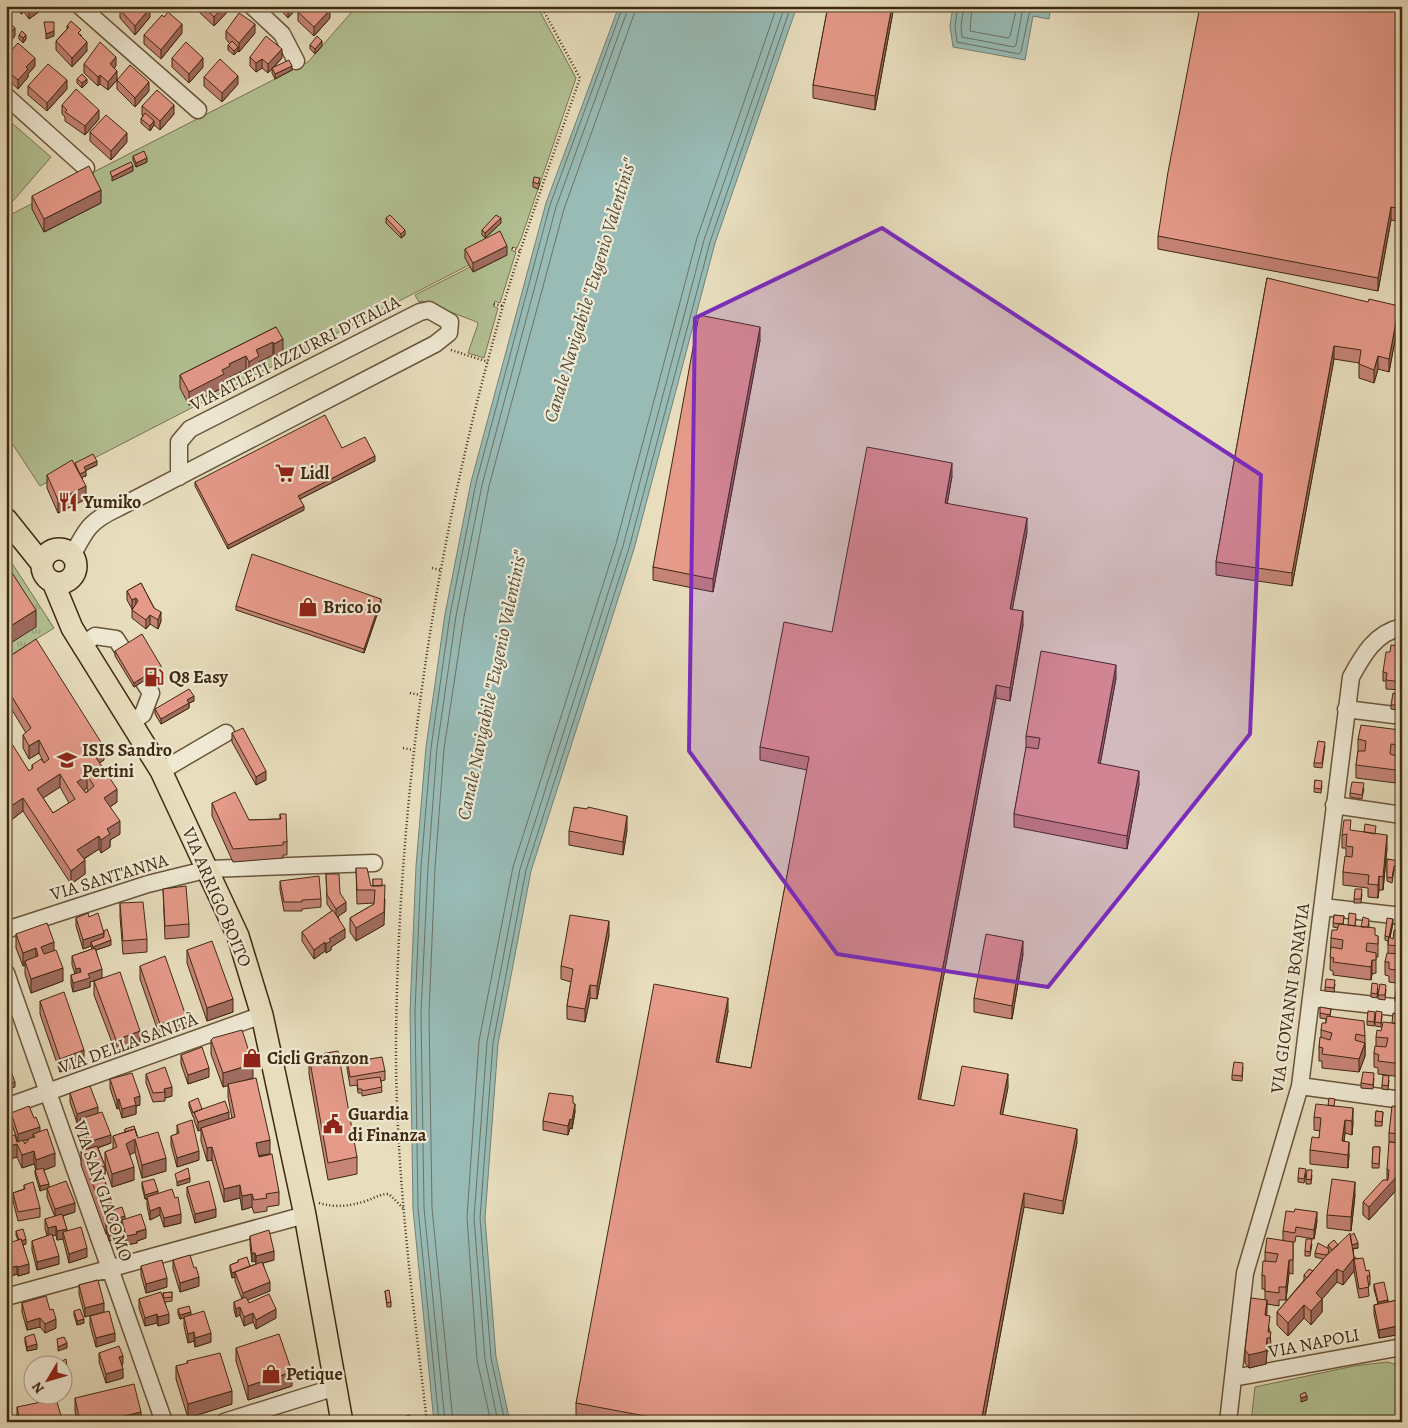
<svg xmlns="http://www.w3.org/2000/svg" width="1408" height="1428" viewBox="0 0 1408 1428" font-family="Alegreya,serif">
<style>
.grass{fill:#b3c294;stroke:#797652}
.park{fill:url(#park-tufts);stroke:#797652}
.water{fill:#98bbb6;stroke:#748174}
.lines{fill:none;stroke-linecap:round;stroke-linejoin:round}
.shore{stroke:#6c7264;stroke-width:1}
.minor-casing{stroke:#69563c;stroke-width:19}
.major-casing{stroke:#3f2911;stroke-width:24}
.path{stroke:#3f2911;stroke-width:2.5;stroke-dasharray:1 2.5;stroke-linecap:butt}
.minor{stroke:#f0ead5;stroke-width:16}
.major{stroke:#e8debe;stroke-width:21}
.wall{fill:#c68477;stroke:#3f2911;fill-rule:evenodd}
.shaded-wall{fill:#a16c61;stroke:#3f2911}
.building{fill:#e69a8a;stroke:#3f2911;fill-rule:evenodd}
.marked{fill:#7b2cbf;fill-opacity:0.2;stroke:#7b2cbf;stroke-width:4;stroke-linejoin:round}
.labels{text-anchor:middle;stroke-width:4.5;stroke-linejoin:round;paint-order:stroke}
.street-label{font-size:18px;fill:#3f2911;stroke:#f0ead5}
.poi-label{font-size:18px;font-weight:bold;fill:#3f2911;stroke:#f0ead5;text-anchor:start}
.water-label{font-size:19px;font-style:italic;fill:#554e3a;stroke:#f0ead5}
</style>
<defs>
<pattern id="park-tufts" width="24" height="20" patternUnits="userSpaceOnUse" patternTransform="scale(1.25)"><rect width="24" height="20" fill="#b3c294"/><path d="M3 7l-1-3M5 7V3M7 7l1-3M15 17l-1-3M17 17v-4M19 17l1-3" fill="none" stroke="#939e77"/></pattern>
</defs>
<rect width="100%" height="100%" fill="#e8debe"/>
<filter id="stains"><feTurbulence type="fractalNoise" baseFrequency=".004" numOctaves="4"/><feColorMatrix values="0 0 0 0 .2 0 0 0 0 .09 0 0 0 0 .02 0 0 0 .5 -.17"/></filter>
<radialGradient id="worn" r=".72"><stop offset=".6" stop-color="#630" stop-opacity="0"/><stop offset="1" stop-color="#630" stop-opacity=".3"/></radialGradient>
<path class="grass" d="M357 6H537L576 78 521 239 517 248 513 247 511 250 516 252 500 303 495 301 493 306 498 308 484 358 468 353 478 324 477 322 422 301 419 302 415 295 470 267 469 265 40 486 6 434V217L308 62Z
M6 118 51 157 6 209Z
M1387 1362 1402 1366V1422H1251L1255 1387 1354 1366Z"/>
<path class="park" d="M6 554 54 628 6 658Z"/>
<path class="water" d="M619 6H797L715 243 634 549 531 871 498 1044 485 1218 496 1357 510 1422H434L413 1209 410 1012 416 866 426 747 445 614 471 482 546 203Z
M953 6H1051L1049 19 1033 16 1025 60 953 47 950 26Z"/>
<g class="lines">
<path class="shore" d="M958 6 955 26 957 42 1019 54 1021 52 1029 14 1033 11 1043 12 1046 6
M964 6 961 26 962 37 1014 47 1016 45 1022 13 1028 6
M972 6 970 31 1008 38 1010 36 1017 6
M439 1422 418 1208 415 1012 421 867 431 748 450 615 476 483 550 205 623 6
M445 1422 424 1208 421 1013 428 867 437 748 456 616 482 485 556 207 629 6
M453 1422 432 1208 429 1013 435 868 444 749 464 617 489 486 564 209 637 6
M491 1422 477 1360 467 1217 479 1041 513 867 616 544 697 238 777 6
M498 1422 485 1359 474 1218 487 1042 520 869 623 546 704 240 785 6
M505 1422 491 1358 480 1218 493 1043 526 870 629 548 710 242 791 6"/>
<defs>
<path id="minor" d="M80 6 198 110
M252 6 282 34 296 61
M6 96 86 168
M72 556C86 529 90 521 118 508L435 344 449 333 450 322 429 310 420 312 190 429 179 442V477
M82 645 95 636 116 639 151 693 143 714 131 723
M1346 709 1402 716
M161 771 226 733
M1334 805 1402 815
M1323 907 1402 916
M6 930 148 884 209 869 374 863
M6 973 164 1422
M1311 998 1402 1008
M1300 1086 1402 1100
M6 1107 262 1015
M6 1297 305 1215
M1233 1378 1402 1347
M224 1422 336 1387
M1228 1422 1245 1273 1300 1086 1351 677C1363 655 1375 633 1402 627"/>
<path id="major" d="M6 519 42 564
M42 566a17 17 0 1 1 34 0a17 17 0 1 1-34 0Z
M53 582 72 628 161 771 238 936 262 1015 305 1215 342 1422"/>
</defs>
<use href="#minor" class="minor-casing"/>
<use href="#major" class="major-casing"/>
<path class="path" d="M512 248 520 251
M494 304 503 306
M451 350 488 362
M432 568 440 570
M410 693 420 695
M403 748 413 750
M319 1203C336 1208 350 1206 366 1201 375 1198 379 1194 389 1194L403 1208
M427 1422C412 1295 395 1166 396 1038 399 790 434 544 503 306 526 229 554 153 580 78L541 6"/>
<use href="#minor" class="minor"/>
<use href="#major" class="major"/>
</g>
<path class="wall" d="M17 6H47L29 19 24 12 21 14Z
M198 6H230V9L214 26 198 11Z
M277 6H299L288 18Z
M828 6H894L875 110 813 98V85Z
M1402 6V222L1391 220 1378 291 1158 249V236Z
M120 10 150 17 135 35 120 18Z
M298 12 330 18 314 36 298 21Z
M67 26 81 35 87 51 72 67 56 50V41L67 29Z
M226 31 255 33 239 52 238 51 234 55 228 50V45L230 44 226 39Z
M182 33 161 59 144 44V35Z
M19 35 26 39 23 43 19 39Z
M310 45 322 46 315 54 310 49Z
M6 56 35 66 28 74V77L18 89 6 78Z
M250 57 282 58 273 68 292 70 275 79 272 73V69L268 73 262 68 256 72 250 66Z
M172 58 203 67 189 83 172 67Z
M84 64 116 66 114 68 117 80 149 91 135 107 117 89V80L108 90 100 84 98 86 84 73Z
M204 77 238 84 222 102 204 86Z
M77 79 87 83 82 88 77 83Z
M28 86 67 89 47 111 28 95Z
M62 105 99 119 85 135 65 121V117L62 114Z
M142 106 174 114 160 130 154 125 150 131 141 123V119L143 116 142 115Z
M90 132 127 142 111 160 90 141Z
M133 156 147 162 136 167 133 160Z
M533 182 540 183 538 189 533 187Z
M32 196 101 203 44 232 32 209Z
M386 218 405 235 401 238 386 223Z
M501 223 485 238 482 235V230Z
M465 249 507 255 473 272 465 258Z
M1267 278 1399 319 1389 372 1378 369 1374 383 1359 378V363L1334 359 1292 586 1216 575V562Z
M276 327 283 352 274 357 273 355 259 362V370L249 375 246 369 230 377V380L224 382V387L189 405 180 388V375Z
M760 340 713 592 653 580V567Z
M342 448 375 461 300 499 304 510 228 549 195 486V482Z
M75 463 97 465 85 471 86 476 82 477 86 499 58 513 47 488V475L75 465Z
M952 476 947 504 1027 532 1012 609 1023 625 1010 701 996 698 920 1100 954 1106 1008 1087 1002 1115 1077 1142 1063 1214 1024 1207 984 1422H607L576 1416V1403L728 1011 718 1062 751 1068 807 770 760 760V747L832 632Z
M141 583 161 621 158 629 150 624 146 629 132 618V609L127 600V591Z
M381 603 364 653 236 610V606Z
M1402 646V690L1386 689V681H1383V672L1390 652Z
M115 651 161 670 134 687 115 656Z
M6 659 104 760 99 763 117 802 110 807 120 834 110 840V847L101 853 99 849 84 859 85 874 71 884 23 811 10 821 6 815V742L29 771 32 769V765L44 763 39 753 29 759 23 748V735L26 733 9 705ZM60 787 69 803 53 813 43 798ZM87 788 88 790 86 793 84 790Z
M1116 678 1100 764 1139 784 1127 849 1014 827V814L1026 749V736Z
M1399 699 1397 710 1391 709V705Z
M194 701 189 703V708L161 724 155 714V709Z
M232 733 266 780 256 785 232 742Z
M1358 739 1400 743 1398 758H1397L1396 783 1356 778V765L1358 751Z
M1325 746 1322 768 1314 767V763Z
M1315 780 1322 785 1321 793 1314 792Z
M1364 788 1362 799 1350 797V793Z
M212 803 249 820 280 819V814L287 842V855H283V858L233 862 212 816Z
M627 830 623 855 569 845V831Z
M1351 831 1375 834 1387 848 1383 890H1379L1378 898 1368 897V888L1343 885V872L1346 856V848H1342V835Z
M1402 851V892H1399L1400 871 1394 870 1392 883 1387 881V859L1402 863Z
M356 868 371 886H373V879L384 925 356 941 350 932V918L374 904V903L357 904Z
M326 874 340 893 346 911 338 916 345 938 331 947V950L326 953 325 951 314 959 302 941V932L332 911 327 904Z
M280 881 321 899V907L302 909V911H284L280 890Z
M163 889 189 924V937L165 939Z
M1362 894 1361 903H1354V899Z
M120 903 147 939V952L123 954 120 917Z
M1334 915 1344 916 1343 925H1348L1356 918 1355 926 1361 927 1369 923V928L1375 936H1378V957H1376V973L1372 974 1371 980 1333 975V971L1330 970 1331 938 1337 930 1338 928 1333 927Z
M89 917 104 931 111 945 96 950 102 978 90 982V987L73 992 71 984V975L75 974 72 965V956L92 949 91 946 83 949 76 926V918Z
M1393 923 1390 938 1393 939 1402 931V984L1389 982V976L1385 975V962L1388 953V941L1385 940V936Z
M16 934 54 950 63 981 31 993 25 974V965L23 966 16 948Z
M609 935 597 999 590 998 585 1022 567 1019V1006L571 982 561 979V966Z
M187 950 233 1012 207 1021 187 963Z
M1023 954 1012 1019 974 1012V998Z
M140 966 186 1029 160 1037 140 979Z
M94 981 140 1044 116 1053 94 995Z
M1335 984 1334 992 1325 991V987Z
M1402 987 1401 1002 1395 1001V997Z
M1378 988 1377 998 1371 997V993Z
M1386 989 1385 1000 1378 999V995Z
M40 1001 84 1064 60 1072 40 1014Z
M1331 1009 1330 1017 1365 1036V1056L1359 1072 1322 1068V1061H1319V1047L1321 1037V1030L1326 1023V1019L1320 1018V1013Z
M1375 1016 1374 1026 1367 1025V1021Z
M1382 1016 1381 1027 1375 1026V1022Z
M1399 1019V1024H1402V1077L1378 1074V1068L1374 1067V1053L1376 1046V1037L1392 1023Z
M211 1040 253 1078 240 1081 270 1154 259 1156 279 1192V1205L267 1207V1211L254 1213 252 1207 242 1210 240 1198 224 1202 212 1160 207 1161 201 1141V1130L198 1131 194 1120V1117H193L189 1106V1102L202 1109 229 1119 232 1118 228 1097V1085L223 1087 211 1054Z
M181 1055 209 1077 188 1084 181 1064Z
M309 1056 357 1157V1174L328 1180 309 1074Z
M347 1059 357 1061 385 1071V1080L381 1081 382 1092 362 1096V1093H358L357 1085 350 1086 347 1068Z
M1243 1067 1242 1081 1232 1080V1075Z
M146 1074 172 1096 165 1098V1101L153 1102 146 1083Z
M1374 1078 1373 1089 1361 1088V1083Z
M110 1079 140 1105 136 1106V1114L122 1118 119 1108 117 1109 110 1088Z
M1389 1080 1388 1090 1382 1089V1085Z
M70 1093 98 1113 111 1143 98 1148 105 1166V1181L113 1210 125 1219 146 1238 137 1241V1243L126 1245 122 1228V1222L115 1224 117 1238 109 1241 107 1234H106L81 1165V1151L87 1150 80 1128V1122L77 1123 70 1102Z
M573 1103 575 1112 572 1129 570 1128 568 1135 543 1130V1121Z
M1334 1106 1353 1122 1352 1135 1345 1133 1344 1141 1349 1155 1348 1168 1310 1164V1150L1319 1138 1320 1131 1314 1130V1117Z
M1402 1107V1143L1389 1142V1133Z
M1376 1111 1383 1112 1382 1126H1375Z
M11 1113 34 1118 55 1166 44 1170 49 1188 75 1212 63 1216 67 1231 87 1257 69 1263 63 1239 57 1240 56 1235 52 1236 59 1264 37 1270 32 1250V1241L47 1236 45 1228V1219L55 1217 47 1197V1188L40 1191 35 1174V1170H36L34 1164 22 1168 17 1157 6 1160V1126L11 1136 18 1142 11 1122ZM29 1139 25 1144 23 1141Z
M177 1125 199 1160 177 1167 171 1145V1136L177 1134Z
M125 1129 137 1136 138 1138 166 1171 142 1178 135 1152 129 1155 134 1180 112 1187 105 1165V1152L113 1149V1136L125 1132Z
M1402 1143V1184H1400L1399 1187 1369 1220 1363 1215V1202L1387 1180V1169Z
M1373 1147H1380L1379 1168H1372Z
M1306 1174 1304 1183 1298 1182V1178Z
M1312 1175 1311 1184H1306V1179Z
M142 1182 158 1194 181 1223 164 1227 160 1215 150 1220 147 1206V1199H145L142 1187Z
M24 1185 40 1208V1217L18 1221 13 1201V1193L24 1189Z
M187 1187 216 1217 195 1223 187 1195Z
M1355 1195 1351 1231 1327 1228V1215Z
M1317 1221 1314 1239 1296 1236 1295 1242H1293V1274L1289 1273 1286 1300H1279V1306L1267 1304 1266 1316 1270 1332 1271 1345 1270 1351H1267L1266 1364 1249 1368 1245 1363V1350L1265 1299V1289H1262V1275L1265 1261V1252L1283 1240V1231Z
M16 1231 26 1244 23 1245 29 1273 18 1276 17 1274 6 1278 18 1240 16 1235Z
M250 1236 274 1260 263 1263 270 1291 247 1300 249 1303 276 1318 256 1329 253 1322 244 1326 240 1315 236 1317 234 1310V1302L242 1299 235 1281V1277L232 1278 230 1270V1265L238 1262V1260L250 1266 256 1264 255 1261 252 1262 250 1245Z
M1350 1236 1358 1248 1353 1249 1354 1257 1358 1259 1366 1271 1370 1276V1285H1368L1369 1296 1359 1298 1354 1271 1343 1285 1337 1282 1322 1299V1312L1311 1325 1304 1318 1288 1336 1277 1325V1312L1304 1280V1275L1313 1271 1323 1259 1315 1257V1253L1328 1248V1245H1338Z
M1312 1244 1310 1256H1305V1251Z
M173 1260 199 1286 180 1292 173 1269Z
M141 1266 167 1287 146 1293 141 1275Z
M98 1280 85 1317 79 1294V1285Z
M1374 1284 1388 1302 1402 1299V1334L1379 1338 1374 1314V1305L1378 1304 1374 1289Z
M385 1291 391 1302V1307H387Z
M172 1292V1301L165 1302 169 1323 158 1326 157 1323 145 1326 139 1308V1299L163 1298V1293Z
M22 1303 50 1310 56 1328 45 1333 40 1327 27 1330 22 1312Z
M178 1309 191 1315 211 1342 195 1347 194 1341 188 1343 184 1326V1318L180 1319 178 1314Z
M74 1311 84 1323 77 1325 74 1315Z
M90 1316 115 1341 96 1347 90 1325Z
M25 1337 37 1349 27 1351 25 1342Z
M236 1348 292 1386 248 1400 236 1361Z
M99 1353 123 1364 122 1365 123 1378 106 1383 99 1362Z
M187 1361 232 1404 188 1418 176 1379V1366L187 1364Z
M75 1398 141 1422H77L75 1411Z
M17 1407 63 1422H17Z"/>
<path class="shaded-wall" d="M21 6H24V12L21 14Z
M35 6H47L29 19V10Z
M224 6H230V9L214 26V17Z
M288 6H299L288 18Z
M892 6H894L875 110V96Z
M150 8V17L135 35V26Z
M330 10V18L314 36V27Z
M182 24V33L161 59V50Z
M255 24V33L239 52V43Z
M15 28V36L6 47V38Z
M54 31V36L46 39V34Z
M26 35V39L23 43V38Z
M322 41V46L315 54V49Z
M87 42V51L72 67V58Z
M238 47V51L234 55V51Z
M282 49V58L268 73V64Z
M116 57V66L110 73V64Z
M35 58V66L28 74V77L18 89V80L26 67Z
M203 58V67L189 83V74Z
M262 59V68L256 72V63Z
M292 66V70L275 79V74Z
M117 71V80L108 90V82Z
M100 75V84L98 86V77Z
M238 76V84L222 102V93Z
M87 79V83L82 88V83Z
M67 80V89L47 111V103Z
M149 82V91L135 107V98Z
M174 105V114L160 130V121Z
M99 110V119L85 135V126Z
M154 121V125L150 131V126Z
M127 133V142L111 160V151Z
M147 158V162L136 167V163Z
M133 166V171L112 181V177Z
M101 190V203L44 232V219Z
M1391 207V220L1378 291V278Z
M501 218V223L485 238V233Z
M405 230V235L401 238V234Z
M507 246V255L473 272V263Z
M1399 306V319L1389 372V359Z
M760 327V340L713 592V579Z
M283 339V352L274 357V344Z
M273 342V355L259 362V370L249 375V362L256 350Z
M1334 346V359L1292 586V573Z
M246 356V369L230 377V380L224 382V387L189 405V392L222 370 229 364Z
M1378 356V369L1374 383V370Z
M375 456V461L298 500V496Z
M97 461V465L84 471V467Z
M952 463V476L945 516V503Z
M86 471V476L80 478V474Z
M86 486V499L58 513V500Z
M304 506V510L228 549V545Z
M1027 518V532L1010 622V609Z
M136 598V607L132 609V600Z
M381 599V603L364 653V649Z
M36 610V627L6 646V629Z
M1023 611V625L1010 701V688Z
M161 612V621L158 629V620Z
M150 615V624L146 629V620Z
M1116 665V678L1098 776V763Z
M161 666V670L134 687V683Z
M996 685V698L918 1113V1099Z
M9 692V705L6 707V693Z
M194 696V701L189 703V708L161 724V719L187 700Z
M1400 730V743L1398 758V745Z
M39 740V753L29 759V746Z
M104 747V760L93 767V753Z
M1397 756V769L1396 783V770Z
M266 771V780L256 785V777Z
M1139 771V784L1127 849V836Z
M60 774V787L37 802V789Z
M87 775V788L77 795V782Z
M117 789V802L104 811V798Z
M23 798V811L10 821V807Z
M627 816V830L623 855V842Z
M120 821V834L110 840V847L101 853V840L107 829Z
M1387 835V848L1383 890V877Z
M99 836V849L77 863V850Z
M85 860V874L71 884V871Z
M1379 876V890L1378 898V885Z
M385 899 384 925 356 941V928Z
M346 902V911L336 918V909Z
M1393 919V923L1389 941V937Z
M609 921V935L597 999V986Z
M345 929V938L331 947V950L326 953V944L329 939Z
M104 933V942H91V946L83 949V940Z
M111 940V945L93 951V947Z
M1023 941V954L1012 1019V1006Z
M54 942V955L41 960V947Z
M325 942V951L314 959V950Z
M36 948V962L25 961V965L23 966V953Z
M1372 960V974L1371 980V967Z
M63 968V981L31 993V979Z
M80 968V977L76 978V969Z
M102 969V978L90 982V987L73 992V983L88 974Z
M590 985V998L585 1022V1009Z
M728 998V1011L716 1075V1062Z
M233 999V1012L207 1021V1008Z
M186 1016V1029L160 1037V1024Z
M140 1031V1044L116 1053V1040Z
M1365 1043V1056L1359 1072V1059Z
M84 1050V1064L60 1072V1059Z
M253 1064V1078L223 1087V1073Z
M209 1068V1077L188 1084V1075Z
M1008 1074V1087L1000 1128V1114Z
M15 1082V1087L6 1090V1085Z
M172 1087V1096L165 1098V1092L164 1089Z
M140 1096V1105L136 1106V1114L122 1118V1109L134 1098Z
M119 1099V1108L117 1109V1100Z
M575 1104V1112L572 1129V1120Z
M98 1107V1116L80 1119V1122L77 1123V1114Z
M1353 1108V1122L1352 1135V1121Z
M229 1112V1121L201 1128V1130L198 1131V1122Z
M570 1119V1128L568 1135V1126Z
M1345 1120V1133L1342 1154V1141Z
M40 1127V1136L33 1134V1138L18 1142V1134Z
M1077 1129V1142L1063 1214V1201Z
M111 1135V1143L88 1151V1142Z
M137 1136V1140L135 1141V1152L126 1157V1144Z
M270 1140V1154L256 1156V1143Z
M1349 1142V1155L1348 1168V1155Z
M17 1144V1157L6 1160V1147Z
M212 1147V1160L207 1161V1148Z
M34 1151V1164L22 1168V1155Z
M199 1151V1160L177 1167V1158Z
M55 1153V1166L36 1173V1160Z
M166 1158V1171L142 1178V1165Z
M105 1166V1179L102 1167Z
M134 1167V1180L112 1187V1174Z
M1400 1170 1399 1187 1369 1220V1207Z
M190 1178V1182L177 1186V1182Z
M1355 1182V1195L1351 1231V1217Z
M49 1184V1188L40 1191V1186Z
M240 1185V1198L224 1202V1189Z
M158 1191V1196L145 1199V1195Z
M1024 1193V1207L984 1422H981Z
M252 1194V1207L242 1210V1196Z
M75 1203V1212L55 1218V1209Z
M160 1207V1215L150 1220V1211Z
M216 1209V1217L195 1223V1214Z
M1317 1212V1221L1314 1239V1230Z
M9 1214V1223L6 1224V1215Z
M181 1214V1223L164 1227V1218Z
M125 1216V1221L122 1220V1222L115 1224V1232L107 1229V1234H106V1221Z
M56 1226V1235L48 1237V1228Z
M67 1229V1238L63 1232V1239L57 1240V1231Z
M146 1229V1238L137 1241V1243L126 1245V1236Z
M117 1234V1238L109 1241V1236Z
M26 1239V1244L19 1246V1241Z
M1358 1243V1248L1350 1249V1245Z
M87 1248V1257L69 1263V1254Z
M274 1251V1260L256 1265V1256Z
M252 1253H255V1261L252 1262Z
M59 1256V1264L37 1270V1262Z
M1354 1258V1271L1343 1285V1272Z
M1289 1260V1273L1286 1300V1287Z
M29 1264V1273L18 1276V1267Z
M17 1266V1274L6 1278V1269Z
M1337 1269V1282L1322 1299V1312L1311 1325V1311L1316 1293Z
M235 1272V1277L232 1278V1273Z
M199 1277V1286L180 1292V1283Z
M167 1278V1287L146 1293V1284Z
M270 1282V1291L243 1302V1293Z
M1267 1300V1313L1265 1328V1315Z
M1388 1300V1305L1378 1307V1302Z
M104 1303V1312L85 1317V1308Z
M1304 1305V1318L1288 1336V1323Z
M240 1307V1315L236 1317V1309Z
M276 1309V1318L256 1329V1320Z
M191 1312V1316L180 1319V1315Z
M253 1313V1322L244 1326V1317Z
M157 1314V1323L145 1326V1318Z
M169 1314V1323L158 1326V1317Z
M40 1318V1327L27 1330V1322Z
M56 1319V1328L45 1333V1324Z
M84 1319V1323L77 1325V1321Z
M1402 1325V1334L1379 1338V1330Z
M6 1330H7V1339H6Z
M194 1332V1341L188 1343V1334Z
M115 1333V1341L96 1347V1338Z
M211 1333V1342L195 1347V1338Z
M1267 1338V1351L1266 1364 1249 1368V1355Z
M67 1343V1348L58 1351V1347Z
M37 1344V1349L27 1351V1347Z
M123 1356V1364L119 1366V1357Z
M67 1366V1375L63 1376V1367Z
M123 1369V1378L106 1383V1374Z
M292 1372V1386L248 1400V1386Z
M67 1379V1388L62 1389V1380Z
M232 1391V1404L188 1418V1404Z
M1307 1396V1400L1301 1402V1398Z
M141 1412V1422H99Z"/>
<path class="building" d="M27 6H35L29 10Z
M122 6H148L150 8 135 26 120 10Z
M203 6H224L214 17Z
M303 6H326L330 10 314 27 298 12Z
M828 6H892L875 96 813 85Z
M1200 6H1402V209L1391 207 1378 278 1158 236 1168 172Z
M168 12 182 24 161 50 144 35 162 15 164 17Z
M239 13 255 24 239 43 226 31Z
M6 19 15 28 6 38Z
M71 21 81 30 78 33 87 42 72 58 56 41 69 27 67 26Z
M44 22H54V31L46 34Z
M22 31 26 35 23 38 19 35Z
M266 36 282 49 268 64 262 59 256 63 250 57Z
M317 36 322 41 315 49 310 45Z
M232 41 238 47 234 51 228 45Z
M100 42 116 57 110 64 117 71 108 82 100 75 98 77 84 64Z
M186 42 203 58 189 74 172 58Z
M18 43 35 58 26 67 28 69 18 80 6 70V56Z
M220 59 238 76 222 93 204 77Z
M289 60 292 66 275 74 272 68Z
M48 64 67 80 47 103 28 86Z
M130 65 149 82 135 98 117 80Z
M82 74 87 79 82 83 77 79Z
M76 89 99 110 85 126 65 112 67 110 62 105Z
M157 90 174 105 160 121 142 106Z
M145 113 154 121 150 126 141 119Z
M106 115 127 133 111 151 90 132Z
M144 151 147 158 136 163 133 156Z
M131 162 133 166 112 177 110 172Z
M89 166 101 190 44 219 32 196Z
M534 177 540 178 538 184 533 182Z
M390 215 405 230 401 234 386 218Z
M496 215 501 218 485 233 482 230Z
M500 231 507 246 473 263 465 249Z
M1267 278 1368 302 1369 299 1399 306 1389 359 1378 356 1374 370 1359 364 1361 350 1334 346 1292 573 1216 562Z
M699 315 760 327 713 579 653 567Z
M276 327 283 339 274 344 273 342 256 350 259 356 249 362 246 356 229 364 230 366 222 370 224 374 189 392 180 375Z
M325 415 342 448 365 437 375 456 298 496 304 506 228 545 195 482Z
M867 447 952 463 945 503 1027 518 1010 609 1023 611 1010 688 996 685 918 1099 954 1106 962 1066 1008 1074 1000 1114 1077 1129 1063 1201 1024 1193 981 1422H677L576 1403 654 984 728 998 716 1062 751 1068 809 757 760 747 784 622 832 632Z
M93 454 97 461 84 467 86 471 80 474 75 463Z
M72 460 86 486 58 500 47 475Z
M252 554 381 599 364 649 236 606Z
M7 565 36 610 6 629V566Z
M141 583 154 608 161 612 158 620 150 615 146 620 132 610 138 601 136 598 132 600 127 591Z
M142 634 161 666 134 683 115 651Z
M36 639 104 747 93 753 117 789 104 798 120 821 107 829 110 834 101 840 99 836 77 850 85 860 71 871 23 798 10 807 6 801V742L9 745 12 744 29 771 33 768 32 765 41 759 44 763 49 759 39 740 29 746 23 735 31 728 9 692 6 693V659ZM60 774 75 799 53 813 37 789ZM87 775 94 786 86 793 77 782Z
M1391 645 1402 646V682L1386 680 1387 673 1383 672 1386 652H1390Z
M1041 651 1116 665 1098 763 1139 771 1127 836 1014 814 1026 747 1038 749 1040 738 1026 736Z
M189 689 194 696 187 700 189 703 161 719 155 709Z
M1393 693 1399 694 1397 705H1391Z
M1361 725 1400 730 1398 745 1391 744 1390 754 1397 756 1396 770 1356 765 1358 751H1365L1366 741 1358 739Z
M243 728 266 771 256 777 232 733Z
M1318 741 1325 742 1322 763H1314Z
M1402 757V768L1400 767Z
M1315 780 1322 781 1321 789 1314 788Z
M1352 782 1364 783 1362 795 1350 793Z
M235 792 249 820 281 819 280 814H286L287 842H283V845L233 849 212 803Z
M574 807 587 809 588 807 627 816 623 842 569 831Z
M1344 820H1351L1350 830 1387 835 1383 877 1379 876 1378 885 1368 884 1369 875 1343 872 1345 856 1352 857 1353 847 1346 846 1347 834 1342 835Z
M1365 824 1376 826 1375 834 1364 832Z
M1387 859 1400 861V866H1394L1392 878 1387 877Z
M1400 863H1402V879H1399Z
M356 868H367L371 886 385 885 384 912 356 928 350 918 374 904 375 890H357Z
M326 874H339L340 893 346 902 336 909 327 895Z
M319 876 321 899 302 900V902H284L280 881Z
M373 879H382V886H373Z
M186 886 189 924 165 926 163 889Z
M1355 889H1362L1361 899H1354Z
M143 902 147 939 123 941 120 903Z
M333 910 345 929 329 939 331 941 326 944 325 942 314 950 302 932Z
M88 913 89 917 98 913 104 933 83 940 76 918Z
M1349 913 1356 914 1355 926 1348 925Z
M570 915 609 921 597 986 590 985 585 1009 567 1006 573 969 561 966Z
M1334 915 1344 916 1343 924 1333 923Z
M1363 917 1369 919 1368 927H1361Z
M1387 918 1393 919 1389 937 1385 936Z
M47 923 54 942 41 947 44 954 56 950 63 968 31 979 25 961 38 956 36 948 23 953 16 934Z
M1339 924 1375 928V935L1378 936V944L1367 943 1366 951 1376 953V960H1372L1371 967 1333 962 1334 958 1330 957 1331 947 1342 949 1343 940 1331 938 1332 930H1337Z
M107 929 111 940 93 947 91 942 104 937V931Z
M1394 930 1402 931V971L1389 969V962H1385L1387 953 1398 954 1399 946 1388 945 1389 937 1393 939Z
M986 934 1023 941 1012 1006 974 998Z
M212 941 233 999 207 1008 187 950Z
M95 948 102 969 88 974 90 978 73 983 71 975 81 972 80 968 76 969 72 956Z
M165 956 186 1016 160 1024 140 966Z
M120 972 140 1031 116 1040 94 981Z
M1326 979 1335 980 1334 988 1325 987Z
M1372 983 1378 984 1377 994 1371 993Z
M1380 984 1386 985 1385 995H1378Z
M1397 986 1402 987 1401 998 1395 997Z
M64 992 84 1050 60 1059 40 1001Z
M1320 1007 1331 1009 1330 1015 1320 1013Z
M1368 1011 1375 1012 1374 1022 1367 1021Z
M1376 1011 1382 1012 1381 1023 1375 1022Z
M1393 1013 1399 1014 1398 1024 1392 1023Z
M1327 1016 1364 1021 1365 1036 1356 1034 1355 1040 1365 1043 1359 1059 1322 1054 1323 1048 1319 1047 1320 1037 1330 1040 1332 1033 1321 1030 1322 1023H1326Z
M1383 1022 1402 1024V1064L1378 1061 1379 1055 1374 1053 1375 1046 1386 1047 1388 1038 1376 1037 1377 1030 1381 1031Z
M242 1030 253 1064 223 1073 211 1040 213 1038Z
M202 1047 209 1068 188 1075 181 1055Z
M338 1051 357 1157 328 1163 309 1056Z
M6 1057 15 1082 6 1085Z
M357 1057V1061L382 1057 385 1071 350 1077 347 1059Z
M1234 1062 1243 1063 1242 1076 1232 1075Z
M165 1067 172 1087 164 1089 165 1092 153 1093 146 1074Z
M1363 1072 1374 1073 1373 1085 1361 1083Z
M132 1073 140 1096 134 1098 136 1105 122 1109 119 1099 117 1100 110 1079Z
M1383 1075 1389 1076 1388 1086 1382 1085Z
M380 1077 382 1087 362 1091V1089H358L357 1080Z
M256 1078 270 1140 256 1143 259 1157 272 1154 279 1192 266 1194 267 1198 254 1200 252 1194 242 1196 240 1185 224 1189 212 1147 207 1148 201 1128 235 1117 228 1084Z
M90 1086 98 1107 77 1114 70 1093Z
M549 1093 573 1096V1103L575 1104 572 1120 570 1119 568 1126 543 1121Z
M198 1098 202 1109 193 1113 189 1102Z
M1329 1098 1335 1099 1334 1106 1328 1105Z
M225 1101 229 1112 198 1122 194 1112Z
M1316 1104 1353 1108 1352 1121 1345 1120 1342 1141 1349 1142 1348 1155 1310 1150 1312 1137 1319 1138 1321 1118 1314 1117Z
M29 1106 34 1118 36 1117 40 1127 18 1134 11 1113Z
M1392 1106 1402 1107V1134L1389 1133Z
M1376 1111 1383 1112 1382 1122 1375 1121Z
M102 1112 111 1135 88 1142 80 1119Z
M192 1120 199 1151 177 1158 171 1136 179 1133 177 1125Z
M6 1126H7L11 1136 15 1135 17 1142 23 1140 25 1144 30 1138 35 1137 33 1134 47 1129 55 1153 36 1160 34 1151 22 1155 17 1144 6 1147Z
M134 1126 137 1136 135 1129 125 1132V1129Z
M135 1129 138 1138 158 1132 166 1158 142 1165 135 1139 126 1144 134 1167 112 1174 105 1152 117 1147 113 1136Z
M1389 1142 1402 1143V1171L1400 1170 1399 1174 1369 1207 1363 1202 1383 1180H1388L1389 1170 1387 1169Z
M97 1146 105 1166 102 1167 105 1181 115 1219 106 1221 81 1151Z
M1373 1147H1380L1379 1164 1372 1163Z
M43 1168 49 1184 40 1186 35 1170Z
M188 1168 190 1178 177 1182 175 1174Z
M1299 1168 1306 1169 1304 1179 1298 1178Z
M1307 1170H1312L1311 1180 1306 1179Z
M154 1179 158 1191 145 1195 142 1182Z
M1332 1179 1355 1182 1351 1217 1327 1215Z
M66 1181 75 1203 55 1209 47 1188Z
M209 1181 216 1209 195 1214 187 1187Z
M33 1182 40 1208 18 1212 13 1193 25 1189 24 1185Z
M172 1189 175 1198 178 1197 181 1214 164 1218 160 1207 150 1211 147 1197Z
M6 1202 9 1214 6 1215Z
M122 1207 125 1216 115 1219 113 1210Z
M1295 1209 1317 1212 1314 1230 1296 1227 1295 1233 1283 1231 1286 1211 1294 1212Z
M62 1214 67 1229 57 1231 56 1226 48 1228 45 1219Z
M141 1214 146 1229 136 1232 137 1234 126 1236 122 1220Z
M81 1227 87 1248 69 1254 63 1232Z
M115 1227 117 1234 109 1236 107 1229Z
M23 1229 26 1239 22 1241 21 1239 19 1240 16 1231Z
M269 1230 274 1251 256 1256 255 1253H252L250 1236Z
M1350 1233 1354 1258 1343 1272 1337 1269 1316 1293 1322 1299 1311 1311 1304 1305 1288 1323 1277 1312 1325 1257Z
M1354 1233 1358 1243 1352 1245 1350 1236Z
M52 1234 59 1256 37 1262 32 1241Z
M1267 1238 1293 1242V1260H1289L1286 1287H1279V1293L1265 1291V1276L1262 1275 1263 1261 1276 1262 1278 1254 1265 1252Z
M21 1239 29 1264 18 1267 17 1266 6 1269V1244Z
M1306 1239H1312L1310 1252 1305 1251Z
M1334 1240 1338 1245 1332 1250 1328 1245Z
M1318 1243 1329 1249 1328 1254 1326 1255 1315 1253Z
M190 1255 194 1268 196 1267 199 1277 180 1283 173 1260Z
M247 1257 250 1266 232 1273 230 1265 238 1262V1260Z
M1363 1258 1366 1271 1369 1270 1370 1276H1367L1369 1287 1359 1289 1354 1259Z
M162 1260 167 1278 146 1284 141 1266Z
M262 1262 270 1282 243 1293 235 1272Z
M1309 1269 1313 1271 1307 1278 1304 1275Z
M98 1280 104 1303 85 1308 79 1285Z
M1384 1282 1388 1300 1378 1302 1374 1284Z
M389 1290 391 1302 387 1303 385 1291Z
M161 1292 169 1314 158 1317 157 1314 145 1318 139 1299Z
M172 1292V1297L164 1298 163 1293Z
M269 1294 276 1309 256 1320 253 1313 244 1317 240 1307 236 1309 234 1302 246 1297 249 1303Z
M46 1296 50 1310 53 1309 56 1319 45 1324 40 1318 27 1322 22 1303Z
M1251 1298 1267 1300 1265 1315 1270 1316 1268 1332H1271L1270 1338H1267L1266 1351 1249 1355 1245 1350Z
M1402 1299V1325L1379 1330 1374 1305Z
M189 1306 191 1312 180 1315 178 1309Z
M80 1309 84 1319 77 1321 74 1311Z
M109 1311 115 1333 96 1338 90 1316Z
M204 1311 211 1333 195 1338 194 1332 188 1334 184 1317Z
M34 1334 37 1344 27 1347 25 1337Z
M279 1334 292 1372 248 1386 236 1348Z
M64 1337 67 1343 58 1347 57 1339Z
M119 1346 123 1356 119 1357 123 1369 106 1374 99 1353Z
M220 1353 232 1391 188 1404 176 1366 188 1363 187 1361Z
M66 1359 67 1366 63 1367 67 1379 62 1380V1366H52Z
M134 1384 141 1412 99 1422H80L75 1398Z
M1305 1392 1307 1396 1301 1398 1300 1395Z
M56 1399 63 1422H20L17 1407Z
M410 1415 411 1422H404L405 1416Z"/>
<path class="marked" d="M882 228 1261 475 1250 734 1048 987 837 954 689 751 695 318Z"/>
<defs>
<symbol id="supermarket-bare" viewBox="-9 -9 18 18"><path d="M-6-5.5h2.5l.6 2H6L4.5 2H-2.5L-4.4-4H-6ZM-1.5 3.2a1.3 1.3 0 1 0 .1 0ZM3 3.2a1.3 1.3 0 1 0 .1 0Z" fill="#8f2418" stroke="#f0ead5" stroke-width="2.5" paint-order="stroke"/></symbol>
<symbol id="restaurant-bare" viewBox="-9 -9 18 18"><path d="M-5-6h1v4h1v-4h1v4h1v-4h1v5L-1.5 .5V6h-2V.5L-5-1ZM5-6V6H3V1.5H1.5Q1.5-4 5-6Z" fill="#8f2418" stroke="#f0ead5" stroke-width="2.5" paint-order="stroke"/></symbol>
<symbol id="shop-bare" viewBox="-9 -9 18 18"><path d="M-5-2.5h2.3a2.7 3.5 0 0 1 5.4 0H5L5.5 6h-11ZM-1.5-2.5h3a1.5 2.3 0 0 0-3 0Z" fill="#8f2418" stroke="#f0ead5" stroke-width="2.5" paint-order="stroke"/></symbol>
<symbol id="fuel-bare" viewBox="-9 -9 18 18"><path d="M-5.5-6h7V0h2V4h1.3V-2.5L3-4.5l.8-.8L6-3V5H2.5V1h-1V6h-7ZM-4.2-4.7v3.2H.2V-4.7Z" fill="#8f2418" stroke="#f0ead5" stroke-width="2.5" paint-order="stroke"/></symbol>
<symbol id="school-bare" viewBox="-9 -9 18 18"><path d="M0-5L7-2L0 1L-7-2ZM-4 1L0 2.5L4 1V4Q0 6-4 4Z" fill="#8f2418" stroke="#f0ead5" stroke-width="2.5" paint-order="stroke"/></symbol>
<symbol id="civic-bare" viewBox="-9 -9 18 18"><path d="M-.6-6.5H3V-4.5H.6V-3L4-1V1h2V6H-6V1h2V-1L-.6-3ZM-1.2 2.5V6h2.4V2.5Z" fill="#8f2418" stroke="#f0ead5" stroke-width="2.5" paint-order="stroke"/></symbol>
</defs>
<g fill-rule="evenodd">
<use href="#supermarket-bare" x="271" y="459" width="28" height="28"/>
<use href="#restaurant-bare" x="54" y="488" width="28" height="28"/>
<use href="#shop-bare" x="294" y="593" width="28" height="28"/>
<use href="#fuel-bare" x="140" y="663" width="28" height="28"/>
<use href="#school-bare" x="53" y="746" width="28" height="28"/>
<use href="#shop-bare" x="238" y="1044" width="28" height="28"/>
<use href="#civic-bare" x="319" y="1110" width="28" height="28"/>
<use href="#shop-bare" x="257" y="1360" width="28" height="28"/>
</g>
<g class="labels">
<g class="street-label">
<text transform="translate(295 353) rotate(-27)" y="6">VIA ATLETI AZZURRI D'ITALIA</text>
<text transform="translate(109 877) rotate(-17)" y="6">VIA SANT'ANNA</text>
<text transform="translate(217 897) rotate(67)" y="6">VIA ARRIGO BOITO</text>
<text transform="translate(1290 998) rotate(-82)" y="6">VIA GIOVANNI BONAVIA</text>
<text transform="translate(128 1043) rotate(-20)" y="6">VIA DELLA SANITÀ</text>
<text transform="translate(103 1191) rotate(71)" y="6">VIA SAN GIACOMO</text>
<text transform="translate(1314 1343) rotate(-11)" y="6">VIA NAPOLI</text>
</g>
<g class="poi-label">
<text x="300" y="479">Lidl</text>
<text x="83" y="508">Yumiko</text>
<text x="323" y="613">Brico io</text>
<text x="169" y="683">Q8 Easy</text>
<text x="82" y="756">ISIS Sandro<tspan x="82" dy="21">Pertini</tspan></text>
<text x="267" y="1064">Cicli Granzon</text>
<text x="348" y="1120">Guardia<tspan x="348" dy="21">di Finanza</tspan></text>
<text x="286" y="1380">Petique</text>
</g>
<g class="water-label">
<text transform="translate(589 290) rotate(-73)" y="7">Canale Navigabile "Eugenio Valentinis"</text>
<text transform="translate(491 685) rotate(-78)" y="7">Canale Navigabile "Eugenio Valentinis"</text>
</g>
</g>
<rect width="1408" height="1428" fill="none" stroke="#e8debe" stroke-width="25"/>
<rect x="8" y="8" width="1393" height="1413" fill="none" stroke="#3f2911" stroke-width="2.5"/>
<rect x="12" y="12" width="1383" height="1403" fill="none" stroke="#3f2911"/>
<g transform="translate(48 1380) rotate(232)"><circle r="24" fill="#f0ead5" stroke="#a99d87"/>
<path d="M0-4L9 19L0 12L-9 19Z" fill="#8f2418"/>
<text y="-8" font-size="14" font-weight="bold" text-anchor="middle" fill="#3f2911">N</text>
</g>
<rect width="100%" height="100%" filter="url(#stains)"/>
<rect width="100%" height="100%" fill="url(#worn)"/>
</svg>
